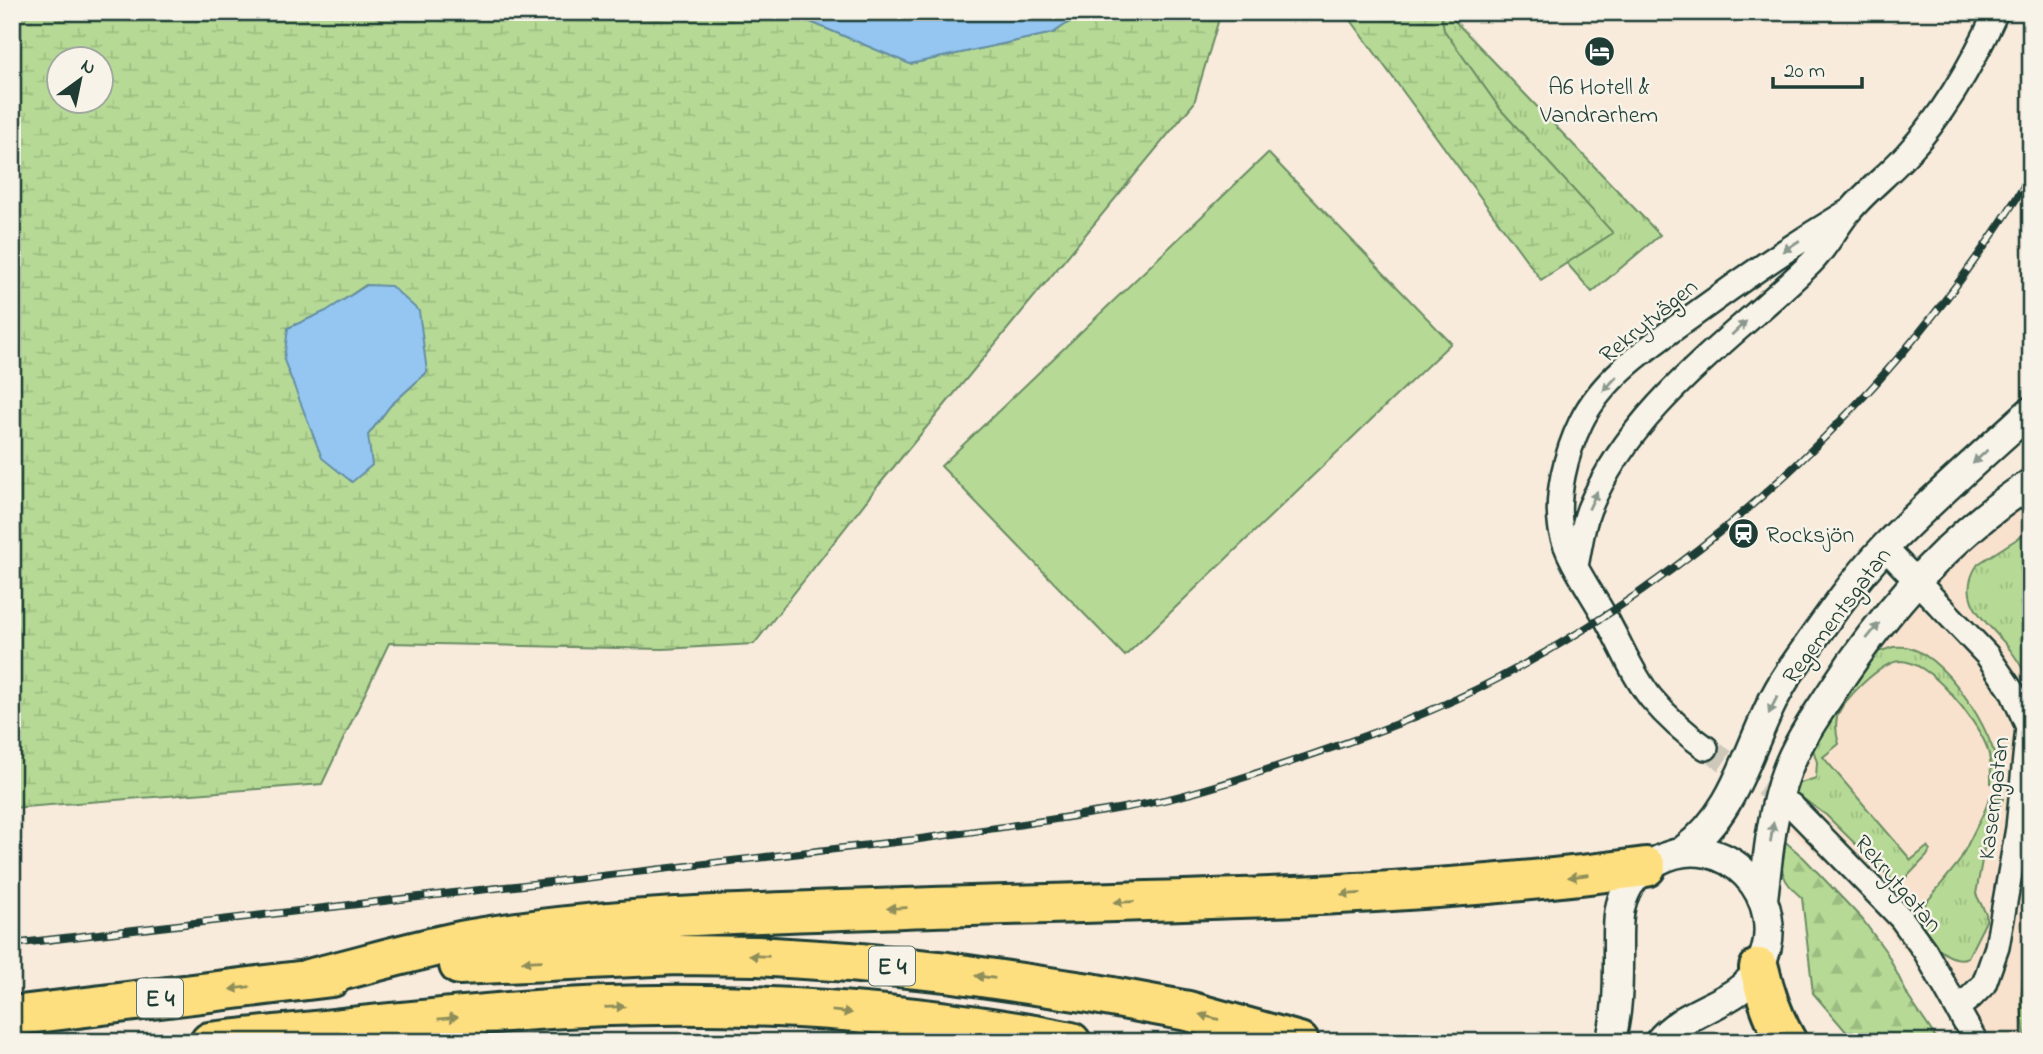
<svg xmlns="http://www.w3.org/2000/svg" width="2043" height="1054" viewBox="0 0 2043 1054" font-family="'Indie Flower',sans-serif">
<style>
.built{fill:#f9e2cd}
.grass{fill:url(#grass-tufts);stroke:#6a8c64;stroke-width:2}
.forest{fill:url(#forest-firs);stroke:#6a8c64;stroke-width:2}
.wetland{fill:url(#wetland-marsh);stroke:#6a8c64;stroke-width:2;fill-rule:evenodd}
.garden{fill:#b6da95;stroke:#6a8c64;stroke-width:2}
.water{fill:#95c6f1;stroke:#668fa5;stroke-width:2}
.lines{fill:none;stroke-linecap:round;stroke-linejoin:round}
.minor-tunnel{stroke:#cdc8ba;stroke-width:23;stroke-dasharray:23 11;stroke-linecap:butt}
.minor-casing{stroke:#1f3d34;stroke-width:28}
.tertiary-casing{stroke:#1f3d34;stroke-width:33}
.motorway-casing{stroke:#1f3d34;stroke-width:44}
.minor{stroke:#f7f3e8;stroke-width:23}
.tertiary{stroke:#f7f3e8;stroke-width:28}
.motorway{stroke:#fedf80;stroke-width:38}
.rail-casing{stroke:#1f3d34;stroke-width:8}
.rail{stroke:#f7f3e8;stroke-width:5;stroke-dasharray:16;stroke-linecap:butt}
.oneway{fill:#8b988e}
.oneway2{fill:#8e8e5a}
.labels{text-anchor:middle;stroke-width:5;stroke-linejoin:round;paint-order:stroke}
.shield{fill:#f7f3e8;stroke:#60746a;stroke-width:2}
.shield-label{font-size:23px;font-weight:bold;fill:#1f3d34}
.poi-label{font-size:24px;fill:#1f3d34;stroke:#f7f3e8}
.street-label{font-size:24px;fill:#1f3d34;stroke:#f7f3e8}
</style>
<defs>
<pattern id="grass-tufts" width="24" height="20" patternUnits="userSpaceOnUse" patternTransform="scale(1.75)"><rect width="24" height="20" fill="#b6da95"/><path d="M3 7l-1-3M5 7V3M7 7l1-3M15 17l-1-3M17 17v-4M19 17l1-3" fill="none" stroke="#9cbc81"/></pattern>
<pattern id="forest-firs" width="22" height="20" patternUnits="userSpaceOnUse" patternTransform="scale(1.75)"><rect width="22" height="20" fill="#b6da95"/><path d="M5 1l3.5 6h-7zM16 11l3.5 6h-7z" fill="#9cbc81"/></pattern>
<pattern id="wetland-marsh" width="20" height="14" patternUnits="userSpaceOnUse" patternTransform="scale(1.75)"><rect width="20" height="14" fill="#b6da95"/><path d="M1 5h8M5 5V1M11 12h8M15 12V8" fill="none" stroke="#9cbc81"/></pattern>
</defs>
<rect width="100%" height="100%" fill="#f8ebdc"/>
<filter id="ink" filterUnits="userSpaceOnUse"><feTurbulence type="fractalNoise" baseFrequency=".0143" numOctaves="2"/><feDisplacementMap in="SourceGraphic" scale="14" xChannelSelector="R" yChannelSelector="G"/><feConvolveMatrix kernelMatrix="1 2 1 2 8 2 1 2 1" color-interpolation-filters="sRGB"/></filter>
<g filter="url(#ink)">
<path class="built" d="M2031 499V1042H1962L1917 966 1864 897 1783 824 1791 786 1854 674 1938 572Z"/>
<path class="grass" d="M1347 12H1458L1454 20 1660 235 1592 292Z
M2031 530V684C2025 673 2019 661 2011 651 1991 623 1952 602 1978 564Z
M1893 647C1899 647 1905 646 1910 648 1950 660 2002 742 1999 784L1991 783C1991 770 1991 757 1986 745 1975 719 1931 661 1900 661 1881 662 1842 700 1837 717 1835 727 1836 734 1839 744L1823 757 1911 860 1927 847 1930 850 1927 856 1900 884 1893 881 1826 815 1790 789 1791 786 1816 778 1817 762 1812 746 1869 655Z
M1990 797 2003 799 1988 827 1976 894 1986 914V921L1968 957C1948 967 1919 932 1917 914L1959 862 1984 812Z
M2031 927V1042H2027C2015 1003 2025 966 2031 927Z"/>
<path class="forest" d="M1781 838 1804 858 1862 919 1887 953 1909 998 1939 1042H1855L1813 993 1802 898C1778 878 1781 868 1781 838Z"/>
<path class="wetland" d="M12 12H787L910 64 1053 33 1084 12H1221L1194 103 878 486 754 644 663 649 389 643 322 784 12 808ZM60 60H102V102H60ZM366 285 427 372 390 406 368 435 288 328 326 312Z
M1345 12H1441L1444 30 1501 110 1613 233 1541 280Z"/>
<path class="garden" d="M1268 153 1451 343 1125 656 941 466Z"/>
<path class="water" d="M787 12H1084L1053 33 910 64Z
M367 285 391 286 419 311 427 372 390 406 368 435 372 465 352 482 322 458 284 360 288 328 326 311Z"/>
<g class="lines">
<path class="minor-tunnel" d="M1706 748 1791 804"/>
<defs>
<path id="minor" d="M1885 548 1987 655 2012 691 2028 727 2018 828 1997 947 1984 984 1970 998 1958 1007
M1576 566C1580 548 1582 527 1589 509 1633 404 1732 340 1811 263 1826 248 1836 228 1849 212 1866 191 1888 175 1906 155 1944 114 1973 63 1996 12
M1706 748C1686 734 1667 717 1651 698 1631 673 1620 642 1604 615 1590 590 1567 558 1561 530 1555 496 1566 453 1581 422 1604 374 1658 341 1699 311 1748 275 1797 242 1849 211
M1791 805 1901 918 1925 951 1976 1042"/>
<path id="tertiary" d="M1684 850C1744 806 1749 732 1789 673 1819 630 1850 584 1886 546 1932 499 1982 455 2031 411
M1763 899C1768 858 1771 813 1786 773 1796 744 1816 716 1833 690 1886 609 1949 536 2031 483
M1610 1042C1619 1011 1618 978 1618 947 1618 924 1617 905 1629 885 1636 875 1646 867 1657 861 1725 825 1793 899 1760 966 1741 1005 1685 1008 1659 1042"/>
<path id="motorway" d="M459 965 677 955 757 956 850 962 947 972 1090 993 1188 1011 1299 1042
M1759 968C1765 995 1773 1018 1787 1042
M308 979C362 966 417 949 472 939 614 915 760 913 903 908 1151 900 1400 900 1646 867
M12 1016 332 977
M210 1042C314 1031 417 1019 521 1011 700 997 896 1007 1071 1042"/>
</defs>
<use href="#minor" class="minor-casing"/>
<use href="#tertiary" class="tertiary-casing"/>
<use href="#motorway" class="motorway-casing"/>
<use href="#minor" class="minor"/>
<use href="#tertiary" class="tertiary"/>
<use href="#motorway" class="motorway"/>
<defs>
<path id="rail" d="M12 944 913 840C969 832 1025 824 1081 815 1116 809 1153 804 1188 794 1229 783 1270 769 1311 755 1375 733 1439 710 1499 678 1718 563 1903 385 2031 175"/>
</defs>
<use href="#rail" class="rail-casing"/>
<use href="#rail" class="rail"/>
</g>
<defs><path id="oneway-solid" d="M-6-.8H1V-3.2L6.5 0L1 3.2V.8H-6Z" transform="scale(1.75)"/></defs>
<g class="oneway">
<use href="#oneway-solid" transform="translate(1791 246) rotate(147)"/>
<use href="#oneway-solid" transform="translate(1739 328) rotate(-43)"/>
<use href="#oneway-solid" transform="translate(1610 384) rotate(133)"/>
<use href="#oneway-solid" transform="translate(1980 457) rotate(137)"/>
<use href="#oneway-solid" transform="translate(1593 500) rotate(-65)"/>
<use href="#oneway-solid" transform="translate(1873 631) rotate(-51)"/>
<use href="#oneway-solid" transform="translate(1773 705) rotate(116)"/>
<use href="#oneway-solid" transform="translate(1772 832) rotate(-81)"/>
</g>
<g class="oneway2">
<use href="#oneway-solid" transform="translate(1578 876) rotate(172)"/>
<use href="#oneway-solid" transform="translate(1351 894) rotate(177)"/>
<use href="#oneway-solid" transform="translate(1124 902) rotate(178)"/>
<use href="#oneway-solid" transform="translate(897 908) rotate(178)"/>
<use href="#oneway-solid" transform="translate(759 956) rotate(-178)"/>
<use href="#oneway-solid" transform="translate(532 961) rotate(178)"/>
<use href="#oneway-solid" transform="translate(985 977) rotate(-172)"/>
<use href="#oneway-solid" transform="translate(240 988) rotate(173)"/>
<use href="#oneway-solid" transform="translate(615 1007) rotate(-2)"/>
<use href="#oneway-solid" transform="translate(842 1012) rotate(6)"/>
<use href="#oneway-solid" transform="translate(1209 1017) rotate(-165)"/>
<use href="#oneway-solid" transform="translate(448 1018) rotate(-6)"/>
</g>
</g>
<defs>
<symbol id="hotel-disc" viewBox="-11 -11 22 22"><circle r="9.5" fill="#1f3d34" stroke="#f7f3e8"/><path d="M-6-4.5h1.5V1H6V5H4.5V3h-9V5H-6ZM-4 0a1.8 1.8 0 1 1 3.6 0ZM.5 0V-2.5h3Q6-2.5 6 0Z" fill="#fff"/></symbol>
<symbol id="station-disc" viewBox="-11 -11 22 22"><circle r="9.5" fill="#1f3d34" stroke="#f7f3e8"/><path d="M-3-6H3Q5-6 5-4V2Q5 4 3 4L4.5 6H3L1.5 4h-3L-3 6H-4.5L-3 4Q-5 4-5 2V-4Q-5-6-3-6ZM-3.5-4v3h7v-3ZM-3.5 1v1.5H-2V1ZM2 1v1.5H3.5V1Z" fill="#fff"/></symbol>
</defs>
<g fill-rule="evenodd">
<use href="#hotel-disc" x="1582" y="34" width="35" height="35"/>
<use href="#station-disc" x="1726" y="516" width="35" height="35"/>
</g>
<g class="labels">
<g class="shield">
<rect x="869" y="946.5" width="46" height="39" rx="5"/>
<rect x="137" y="978.5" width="46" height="39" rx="5"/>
</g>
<g class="shield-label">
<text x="892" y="974">E 4</text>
<text x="160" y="1006">E 4</text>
</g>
<g class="poi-label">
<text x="1599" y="94">A6 Hotell &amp;<tspan x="1599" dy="28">Vandrarhem</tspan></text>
<text x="1766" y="542" text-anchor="start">Rocksjön</text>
</g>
<g class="street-label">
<text transform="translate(1648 320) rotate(-39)" y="8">Rekrytvägen</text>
<text transform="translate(1836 615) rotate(-53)" y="8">Regementsgatan</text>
<text transform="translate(1993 798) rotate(-83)" y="8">Kaserngatan</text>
<text transform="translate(1899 883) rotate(49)" y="8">Rekrytgatan</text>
</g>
</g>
<rect width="2043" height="1054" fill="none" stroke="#f7f3e8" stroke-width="42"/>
<rect x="21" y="21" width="2001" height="1012" fill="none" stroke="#1f3d34" stroke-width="2.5" filter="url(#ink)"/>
<g transform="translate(80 80) rotate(33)"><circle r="33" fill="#f7f3e8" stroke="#a1aaa0" stroke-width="2"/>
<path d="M0-5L12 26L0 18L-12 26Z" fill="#1f3d34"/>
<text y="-10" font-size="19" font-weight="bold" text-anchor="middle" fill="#1f3d34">N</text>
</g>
<path d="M1773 77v10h89v-10" fill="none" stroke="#1f3d34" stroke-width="3.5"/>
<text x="1784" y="77" font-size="21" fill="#1f3d34" stroke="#f7f3e8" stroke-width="5" paint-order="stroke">20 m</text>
</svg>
